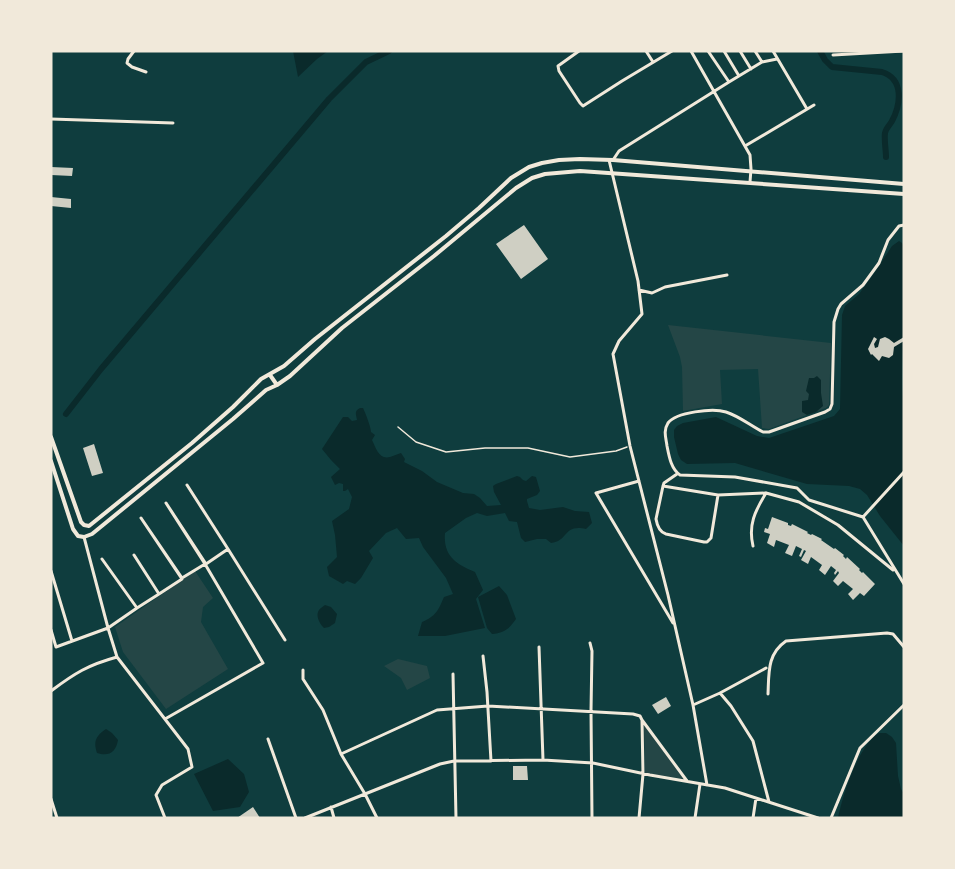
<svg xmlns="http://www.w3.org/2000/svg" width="955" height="869" viewBox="0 0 955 869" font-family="'Source Sans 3',sans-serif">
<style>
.green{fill:#244646}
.water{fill:#0a2a2b}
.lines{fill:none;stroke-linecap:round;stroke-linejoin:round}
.canal{stroke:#0a2a2b;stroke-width:6}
.building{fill:#cfcfc3}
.path{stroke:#f1e9da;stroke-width:1.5}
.minor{stroke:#f1e9da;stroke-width:3}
.tertiary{stroke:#f1e9da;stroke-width:4}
</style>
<rect width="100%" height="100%" fill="#0f3d3e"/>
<path class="green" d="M668 325 831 343 829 405 826 408 769 429 762 428 758 369 720 370 722 404 683 411 682 367 680 357Z
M195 571 213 598 203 607 201 622 228 669 166 709 123 652 115 627Z
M398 659 427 666 430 678 407 690 401 678 384 666Z
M644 724 684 779 645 773Z"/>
<path class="water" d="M293 51H328L317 59 298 77Z
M899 241 902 243 904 247C904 275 905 303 904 330 903 355 900 380 904 404V546L880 516 867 495 860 489 849 486 807 484 735 463 687 464 681 460 678 454 674 437V430L677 426 683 423 716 417 757 436 769 438 834 416 840 409 842 315 845 306 859 294 875 272 892 246Z
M817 376 821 380V393L823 406 816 412 807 415 802 412V401L808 400 809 394 806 391 809 378H814Z
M360 408H363C365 412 371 427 371 432L375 435 372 440C376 448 379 460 390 457 394 456 397 454 401 453L405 459 404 462 422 471 437 482 463 493 474 494 480 498 487 506 501 505 494 492 493 486 496 484 517 476 520 477 523 480 526 481 532 476 536 477 540 491 537 495 527 499V501L529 508 540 510 563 507 575 511 589 512 592 523 586 529C563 524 569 541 551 543L546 539H537L525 542 521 538 517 522 509 521 505 513 487 516 477 513 466 518 445 533C443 556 456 564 475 572L483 590 476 599 485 628 445 636H418L422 622C436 616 438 611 444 597L453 594 446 578 423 547 419 538 406 539 397 528 386 533 369 551 373 558 361 578 355 584 347 581 343 584 329 576 327 567 337 557 335 535 332 521 349 509 352 497 348 489 345 491H343V484L339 483 335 485 331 477 340 469 331 460 322 449 343 417H348L352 421 357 420C356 414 354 411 360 408Z
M499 586 507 595 516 619C509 629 504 633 492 634L487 628 478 597Z
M325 605 331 607 337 614 335 623 329 627 324 628C320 624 315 616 319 610 320 608 323 607 325 605Z
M106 729 112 733 118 740C116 752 109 757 97 753 93 741 96 736 106 729Z
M879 733H886L892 737 896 743 898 776 901 789 904 794V818H838C843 794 858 746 879 733Z
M228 759 244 774 249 792 240 807 213 811 194 774Z"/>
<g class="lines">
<path class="canal" d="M820 51 825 60 832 67 882 72C904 79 901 104 892 121 890 125 886 128 885 133 884 140 886 150 886 157
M66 414 101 369 329 99 366 62 389 51"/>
</g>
<path class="building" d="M51 167 73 168 72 176 51 175Z
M51 197 71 199V208L51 206Z
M524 225 548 259 521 279 496 244Z
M874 337 877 339 874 344 875 348 878 347 880 339 885 337 889 339 894 343 904 337V341L894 347 893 355 889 358 882 356 879 361 872 354 871 355 868 349Z
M94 444 103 473 92 476 83 448Z
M772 517 788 523V525L791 526 792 524 808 532 807 533 811 535 812 534 822 539 821 540 834 549 835 548 844 555 843 556 846 559 847 557 860 569 859 570 862 573 863 572 875 584 864 596 860 593 853 600 848 594 853 589 843 581 838 586 833 581 839 573 838 571 835 575 834 573 836 570 831 566 825 575 819 570 822 565 811 557 808 564 801 560 806 551 804 550 801 557 799 556 802 549 796 546 792 556 785 553 789 545 776 540 774 547 767 543 770 534 764 532 765 528 768 529Z
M666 697 671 706 658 714 652 705Z
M513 766H527L528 780H513Z
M253 807 260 818H237Z"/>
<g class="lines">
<path class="path" d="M398 427 416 442 446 452 485 448H528L570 457 616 451 627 447"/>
<path class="minor" d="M134 51 128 59 127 63 132 67 146 72
M579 51 558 66 559 71 580 103 583 106 622 81 672 51
M646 51 653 62
M691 51 750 155 751 169 750 182
M708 51 729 82
M724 51 739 76
M740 51 751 69
M755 51 762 62
M773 51 807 109
M833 55 904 51
M51 119 173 123
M745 146 814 105
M609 160 638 281 642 314 619 341 613 354 630 446 668 595 693 705 707 785
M613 160 619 151 729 82 762 62 777 59
M904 225 899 226 888 240 879 263 863 285 841 304 838 309 834 322 832 404 830 409 825 412 769 432H763C751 426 739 416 726 412 713 408 676 412 668 423 663 431 666 438 667 446 669 456 671 469 680 475L735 477 797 488 809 500 863 517 904 584
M639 290 652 293 665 287 727 275
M677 474 664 483 663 486 718 495 766 493 799 502 838 525 893 570
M639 481 596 493 673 623
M663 486 656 519C657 525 659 532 666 534L704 542H707L711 538 718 495
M863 517 904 472
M84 537 108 628 117 657 188 749 192 767 162 785 156 795 165 818
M753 546C748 525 755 511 766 493
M228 549 285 640
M51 571 72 641
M51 630 56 647 108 628 137 608 102 559 137 608 159 594 134 555 159 594 182 579 141 518 182 578 205 564 166 503 206 564 228 549 187 485
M590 643 592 651 591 711 592 818
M539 647 543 760
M483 656 487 692 491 761
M303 670V679L323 710 341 754 365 794 377 818
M453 674 456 818
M51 691C75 673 88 665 117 657
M720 693 766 668
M768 694C769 673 767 654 786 641L887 633 893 634 904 647
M693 705 720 693 731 706 753 741 769 802
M165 719 263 663 205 564
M268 739 296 818
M341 754 437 710 488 706 633 714 640 716 642 720
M51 799 57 818
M331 807 334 818
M305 818 440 764 454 761 543 760 593 763 650 775 725 788 818 818
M639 818 643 774 642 720 687 781
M695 818 700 784
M753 818 756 798
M831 818 860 748 904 705"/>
<path class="tertiary" d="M270 375 277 385
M51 437 81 522 84 525 89 526 192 443 233 407 261 379 284 366 315 339 446 236 479 208 511 178 529 167 542 163 559 160 580 159 613 160 904 184
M51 461 73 529 78 536 84 537 92 534 233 419 266 390 277 385 290 376 342 328 434 256 516 188 532 178 545 174 580 171 904 194"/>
</g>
<rect width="955" height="869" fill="none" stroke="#f1e9da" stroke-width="105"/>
</svg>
